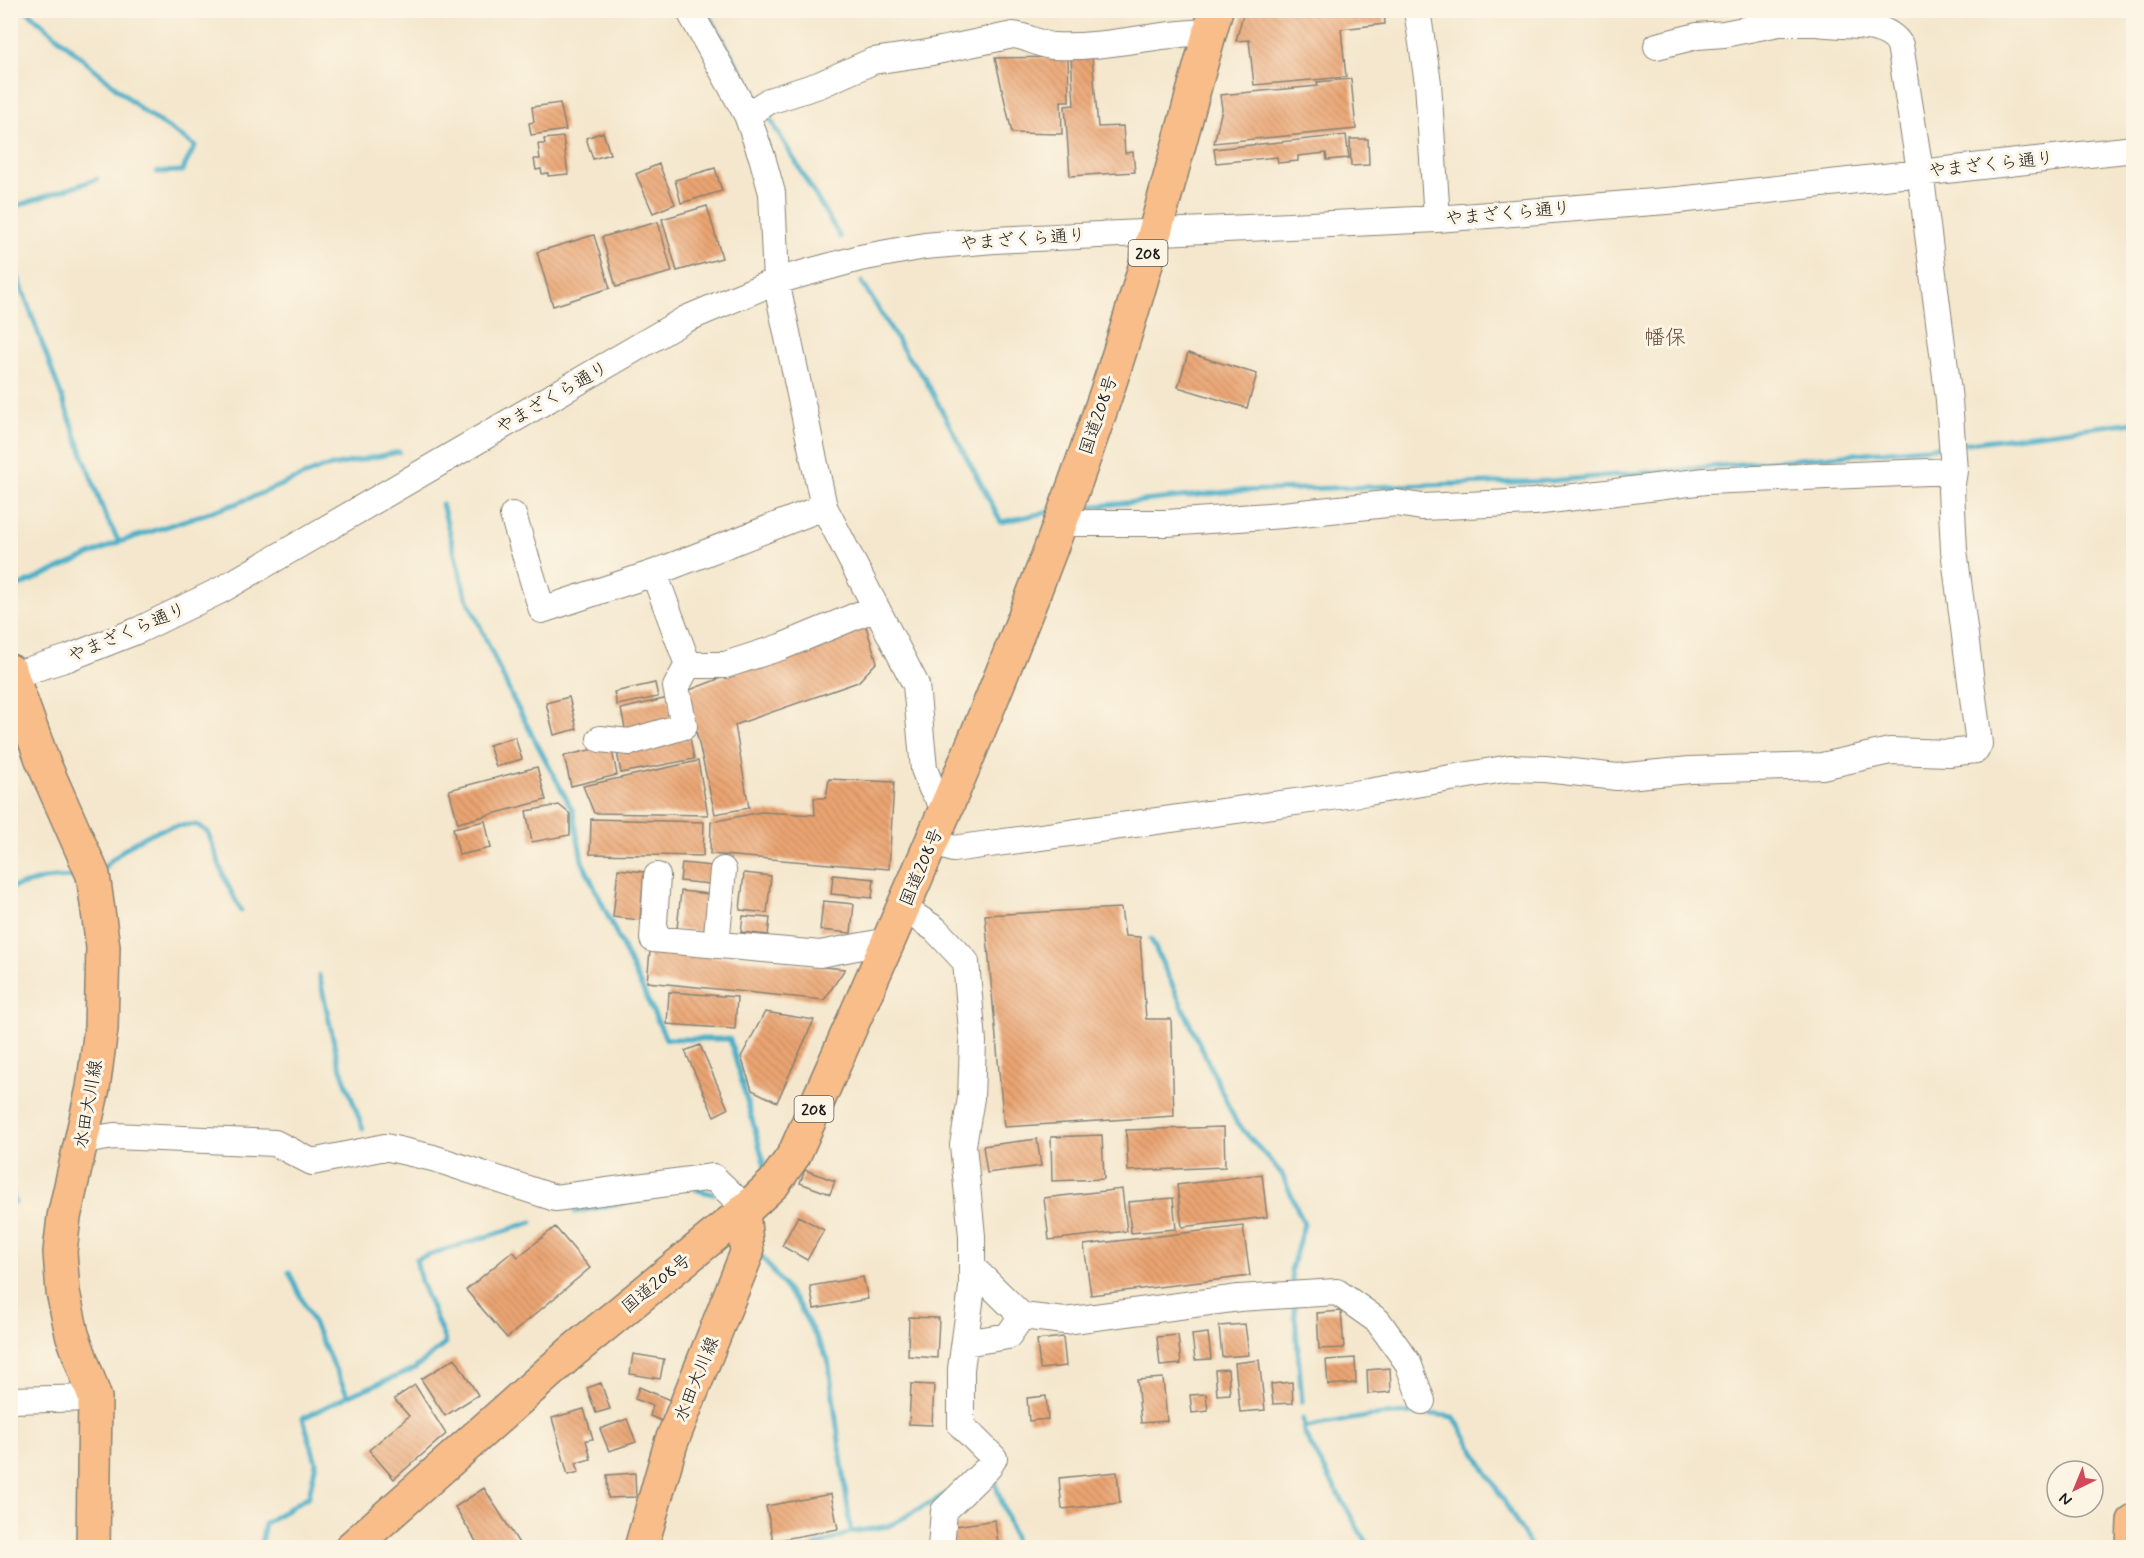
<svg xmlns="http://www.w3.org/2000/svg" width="2144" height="1558" viewBox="0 0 2144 1558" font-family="Mynerve,'Klee One',sans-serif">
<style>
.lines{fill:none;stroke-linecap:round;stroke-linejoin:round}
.stream{stroke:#48afc8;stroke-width:5}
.building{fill:url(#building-back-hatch)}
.minor-casing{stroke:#888274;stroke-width:28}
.major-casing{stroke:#888274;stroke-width:36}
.highway-casing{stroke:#888274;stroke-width:36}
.minor{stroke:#fff;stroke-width:26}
.major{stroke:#f8bd89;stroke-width:33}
.highway{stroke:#f8bd89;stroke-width:33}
.labels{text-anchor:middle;stroke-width:6;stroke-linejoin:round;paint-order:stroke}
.shield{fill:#fcf5e5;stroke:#5f5d58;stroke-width:1.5}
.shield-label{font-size:16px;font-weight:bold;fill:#1c1c1c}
.street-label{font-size:18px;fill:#1c1c1c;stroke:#fcf5e5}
.quarter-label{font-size:21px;fill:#644c3a;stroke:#fcf5e5}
</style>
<defs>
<pattern id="building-back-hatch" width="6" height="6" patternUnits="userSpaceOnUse" patternTransform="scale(1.5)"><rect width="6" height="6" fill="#eaa472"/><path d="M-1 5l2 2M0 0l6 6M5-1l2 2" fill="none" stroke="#c88d62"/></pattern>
</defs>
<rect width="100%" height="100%" fill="#fcf5e5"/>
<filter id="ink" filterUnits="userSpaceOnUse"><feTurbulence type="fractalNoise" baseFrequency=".0167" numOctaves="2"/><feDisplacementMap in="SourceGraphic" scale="12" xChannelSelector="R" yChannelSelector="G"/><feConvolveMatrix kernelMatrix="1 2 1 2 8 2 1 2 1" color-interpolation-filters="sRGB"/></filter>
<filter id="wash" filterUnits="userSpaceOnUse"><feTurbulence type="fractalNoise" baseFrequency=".008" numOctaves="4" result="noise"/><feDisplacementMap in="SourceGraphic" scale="24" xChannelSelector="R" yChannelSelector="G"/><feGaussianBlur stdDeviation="1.35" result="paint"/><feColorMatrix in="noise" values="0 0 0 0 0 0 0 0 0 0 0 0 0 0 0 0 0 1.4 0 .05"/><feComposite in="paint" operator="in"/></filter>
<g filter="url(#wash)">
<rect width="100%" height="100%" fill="#f4e7cd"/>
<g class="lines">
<path class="stream" d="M26 10 143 111 195 146 182 171 157 172
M705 10 758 100
M766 112 840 237
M10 208 97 179
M10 251 13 264 105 515 119 542
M862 282 907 356 924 377 1001 522 1053 511
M1960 444 2134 422
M442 504 465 593 513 699 573 811 582 861 666 1039H730L766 1170
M1078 508 1236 491 1549 481 1945 446
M10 590 119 542 238 503 322 468 399 452
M102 870C126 843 160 823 197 825L208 832 224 877 241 911
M10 888 44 879 82 876
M1151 939 1236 1122 1282 1174 1304 1224 1291 1270 1293 1287
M319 975 338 1061 363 1129
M10 1186 15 1203H10
M697 1190 713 1194
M575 1212 650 1198
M760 1254 799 1306 828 1359 851 1532
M289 1272 348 1396
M1294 1303 1302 1402
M1303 1418 1304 1433 1369 1548
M1304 1428C1355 1418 1402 1408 1454 1417L1532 1548
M992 1475 1014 1537 1015 1548
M260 1548 265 1523 309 1496 316 1462 303 1418 348 1396 414 1369 446 1343 421 1282 416 1259 532 1222
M812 1548 851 1532 889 1526 946 1494"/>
</g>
<g id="blocks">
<path class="building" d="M1244 10H1384L1385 24 1341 29 1346 77 1254 85 1249 40 1236 41Z
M1092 55 1098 127 1123 126 1125 153 1133 152 1135 172 1070 176 1065 106 1074 105 1071 57Z
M1068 57 1069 101H1061L1062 134 1012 133 995 58Z
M1351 79 1356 129 1214 143 1222 109 1220 95 1318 86 1317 82Z
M560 103 566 130 531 135 529 123 534 122 532 107Z
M603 132 610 154 593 159 586 138Z
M1346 135 1349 158 1327 160 1326 153 1298 156V161L1278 163 1277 157 1216 163 1214 149Z
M563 137 568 174 548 176V173L542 174 541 169 536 170 534 159H540L538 144H545L544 139Z
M1350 139H1368L1369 165 1351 166Z
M659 164 675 204 653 213 636 174Z
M715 168 722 191 681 203 675 180Z
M707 206 722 258 677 271 662 219Z
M658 222 672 272 616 287 602 237Z
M594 235 610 288 553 306 537 252Z
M1188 353 1257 374 1247 408 1178 387Z
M865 623 877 662 858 682 735 725 749 808 715 814 687 691Z
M655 683 658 697 617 705 614 692Z
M569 697 577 729 554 735 546 703Z
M668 698 673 723 626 733 621 709Z
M515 737 522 759 496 767 489 745Z
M690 738 694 759 621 773 617 752Z
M611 745 617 775 571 786 564 756Z
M698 761 708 815 594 813 583 786Z
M537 767 546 800 458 823 449 790Z
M829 779 894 782 889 869 710 854 711 822 761 812 815 815 814 798H826Z
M559 805 570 814V835L532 842 526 811Z
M591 819 704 822 703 856 590 854Z
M485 821 491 848 459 855 453 828Z
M682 863 712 866 710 884 680 881Z
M618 869 644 872 640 920 613 917Z
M744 873 771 876 767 913 740 910Z
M833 875 874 879 872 898 831 894Z
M681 891 709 894 706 932 677 929Z
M823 901 854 904 851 933 820 930Z
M1121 908 1125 936 1140 937 1146 1019H1171L1174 1116 1004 1127 985 915Z
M743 916 770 918 768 935 741 932Z
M650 951 845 969 824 1000 647 982Z
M669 992 737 997 735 1029 667 1024Z
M765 1012 814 1020 777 1102 752 1090 741 1057Z
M700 1045 728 1109 714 1116 685 1051Z
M1224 1127 1225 1167 1128 1171 1126 1130Z
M1102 1135 1104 1179 1052 1181 1051 1137Z
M1037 1139 1041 1166 987 1173 983 1146Z
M805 1170 835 1181 830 1194 800 1183Z
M1262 1174 1267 1217 1182 1227 1177 1185Z
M1122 1189 1127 1231 1049 1240 1044 1198Z
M1173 1198 1176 1229 1131 1233 1128 1202Z
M798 1216 824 1230 807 1260 782 1246Z
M1243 1226 1250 1276 1091 1295 1084 1245Z
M555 1227 590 1268 507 1338 466 1290 513 1251 518 1257Z
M863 1277 868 1299 814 1309 810 1286Z
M1341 1311 1344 1348 1319 1349 1317 1313Z
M909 1317 939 1318 937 1358 908 1356Z
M1245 1324 1249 1355 1222 1357 1219 1326Z
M1208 1333 1211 1359 1195 1360 1192 1335Z
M1178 1335 1181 1364 1160 1366 1157 1337Z
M1063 1337 1066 1366 1040 1369 1037 1340Z
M633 1354 664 1359 660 1379 630 1374Z
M455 1358 478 1395 445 1416 421 1379Z
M1355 1358 1356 1383 1328 1385 1326 1360Z
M1259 1360 1265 1410 1240 1412 1235 1363Z
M1390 1368 1391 1392 1368 1394 1367 1370Z
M1228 1369 1230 1394 1217 1395 1215 1370Z
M1163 1378 1167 1421 1141 1423 1137 1380Z
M1292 1382 1293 1403 1273 1404 1271 1384Z
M601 1383 610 1409 596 1413 587 1388Z
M911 1384 934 1385 932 1425 909 1424Z
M415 1385 446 1434 394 1479 369 1450 409 1416 394 1399Z
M639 1387 670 1400 662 1421 650 1416 653 1406 635 1399Z
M1206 1394 1208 1411 1192 1413 1190 1395Z
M1046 1396 1048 1419 1029 1421 1027 1398Z
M584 1409 593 1439 586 1440 591 1459 576 1463 579 1472 568 1475 552 1418Z
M627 1419 636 1442 609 1451 600 1429Z
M1117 1472 1120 1503 1062 1509 1059 1478Z
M635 1473 636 1497 608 1498 607 1475Z
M484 1488 522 1548H480L455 1507Z
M831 1494 838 1529 773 1541 766 1506Z
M995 1520 998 1544 951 1548 949 1527Z"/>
</g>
</g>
<g filter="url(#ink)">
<use href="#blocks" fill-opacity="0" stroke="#888274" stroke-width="1.5"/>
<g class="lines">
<defs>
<path id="minor" d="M689 10 747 115 762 157 772 193 776 281 824 507 916 685 924 769 932 789 946 809
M1417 10 1428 83 1437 219
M1657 46 1697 36 1724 34 1779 23H1815
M747 115 769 101 819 85 873 61 927 53 1013 35C1027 36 1039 45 1053 46 1105 49 1157 33 1209 32
M513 515 542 610 654 573 824 507
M1059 523H1166L1283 515 1396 503 1422 507 1534 502 1705 481 1954 471
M688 665H725L781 647 875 608
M10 676 68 658 139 630 221 590 686 319 776 281 860 258 925 246 994 240 1437 219 1679 200 2134 149
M600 739 630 742 684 726 676 687 688 665 654 573
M932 842 953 849 1368 792 1510 768 1545 769 1617 777 1690 770 1822 766 1890 751 1949 753 1976 750 1979 744 1954 550 1951 490 1954 471 1949 400 1920 171 1900 45C1885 20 1841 27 1815 23L1813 10
M657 876 653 939 820 954 888 941
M903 908 935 929 966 962 973 1042 971 1098 963 1145 972 1236V1288L961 1369V1425L994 1458 988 1468 944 1511 941 1548
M716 945 723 870
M83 1141 114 1136 275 1143 312 1162 385 1147 433 1158 555 1198 713 1177 733 1196 743 1212
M972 1267 1022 1316 1065 1321 1239 1298 1337 1292 1378 1321 1408 1363 1422 1401
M965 1343 1008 1336 1022 1316
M10 1400 95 1398"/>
<path id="major" d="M10 671 43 762 93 875 103 947 101 1029 93 1088 64 1217 60 1252 63 1292 72 1334 95 1398 93 1548
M641 1548 671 1443 747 1253 743 1212
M2133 1548 2134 1521"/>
<path id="highway" d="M351 1548 573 1351 743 1212 774 1183 794 1155C904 906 1017 658 1104 400 1147 272 1179 140 1216 10"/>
</defs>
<use href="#minor" class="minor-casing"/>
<use href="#major" class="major-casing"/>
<use href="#highway" class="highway-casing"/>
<use href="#minor" class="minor"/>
<use href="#major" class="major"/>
<use href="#highway" class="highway"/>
</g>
</g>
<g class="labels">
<g class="shield">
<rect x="1128.5" y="240" width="39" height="26" rx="4.5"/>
<rect x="794.5" y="1096" width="39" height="26" rx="4.5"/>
</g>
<g class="shield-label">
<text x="1148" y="259">208</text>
<text x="814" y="1115">208</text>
</g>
<g class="street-label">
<text transform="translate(1991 164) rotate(-6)" y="6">やまざくら通り</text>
<text transform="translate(1508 213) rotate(-5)" y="6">やまざくら通り</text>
<text transform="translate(1023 239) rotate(-4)" y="6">やまざくら通り</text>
<text transform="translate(552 397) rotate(-30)" y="6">やまざくら通り</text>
<text transform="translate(1098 415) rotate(-71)" y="6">国道208号</text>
<text transform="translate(127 632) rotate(-23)" y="6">やまざくら通り</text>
<text transform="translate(921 867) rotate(-67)" y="6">国道208号</text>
<text transform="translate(88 1104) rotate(-80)" y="6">水田大川線</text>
<text transform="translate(656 1283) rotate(-39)" y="6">国道208号</text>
<text transform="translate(696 1379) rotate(-68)" y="6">水田大川線</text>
</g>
<g class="quarter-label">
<text x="1665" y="344">幡保</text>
</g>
</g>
<rect width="2144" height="1558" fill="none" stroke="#fcf5e5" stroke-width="36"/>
<g transform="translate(2075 1489) rotate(223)"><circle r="28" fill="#fcf5e5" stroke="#a29e95" stroke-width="1.5"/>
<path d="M0-4.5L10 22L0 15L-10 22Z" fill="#d1495b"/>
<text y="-9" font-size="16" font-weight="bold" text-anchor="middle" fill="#1c1c1c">N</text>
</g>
</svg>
